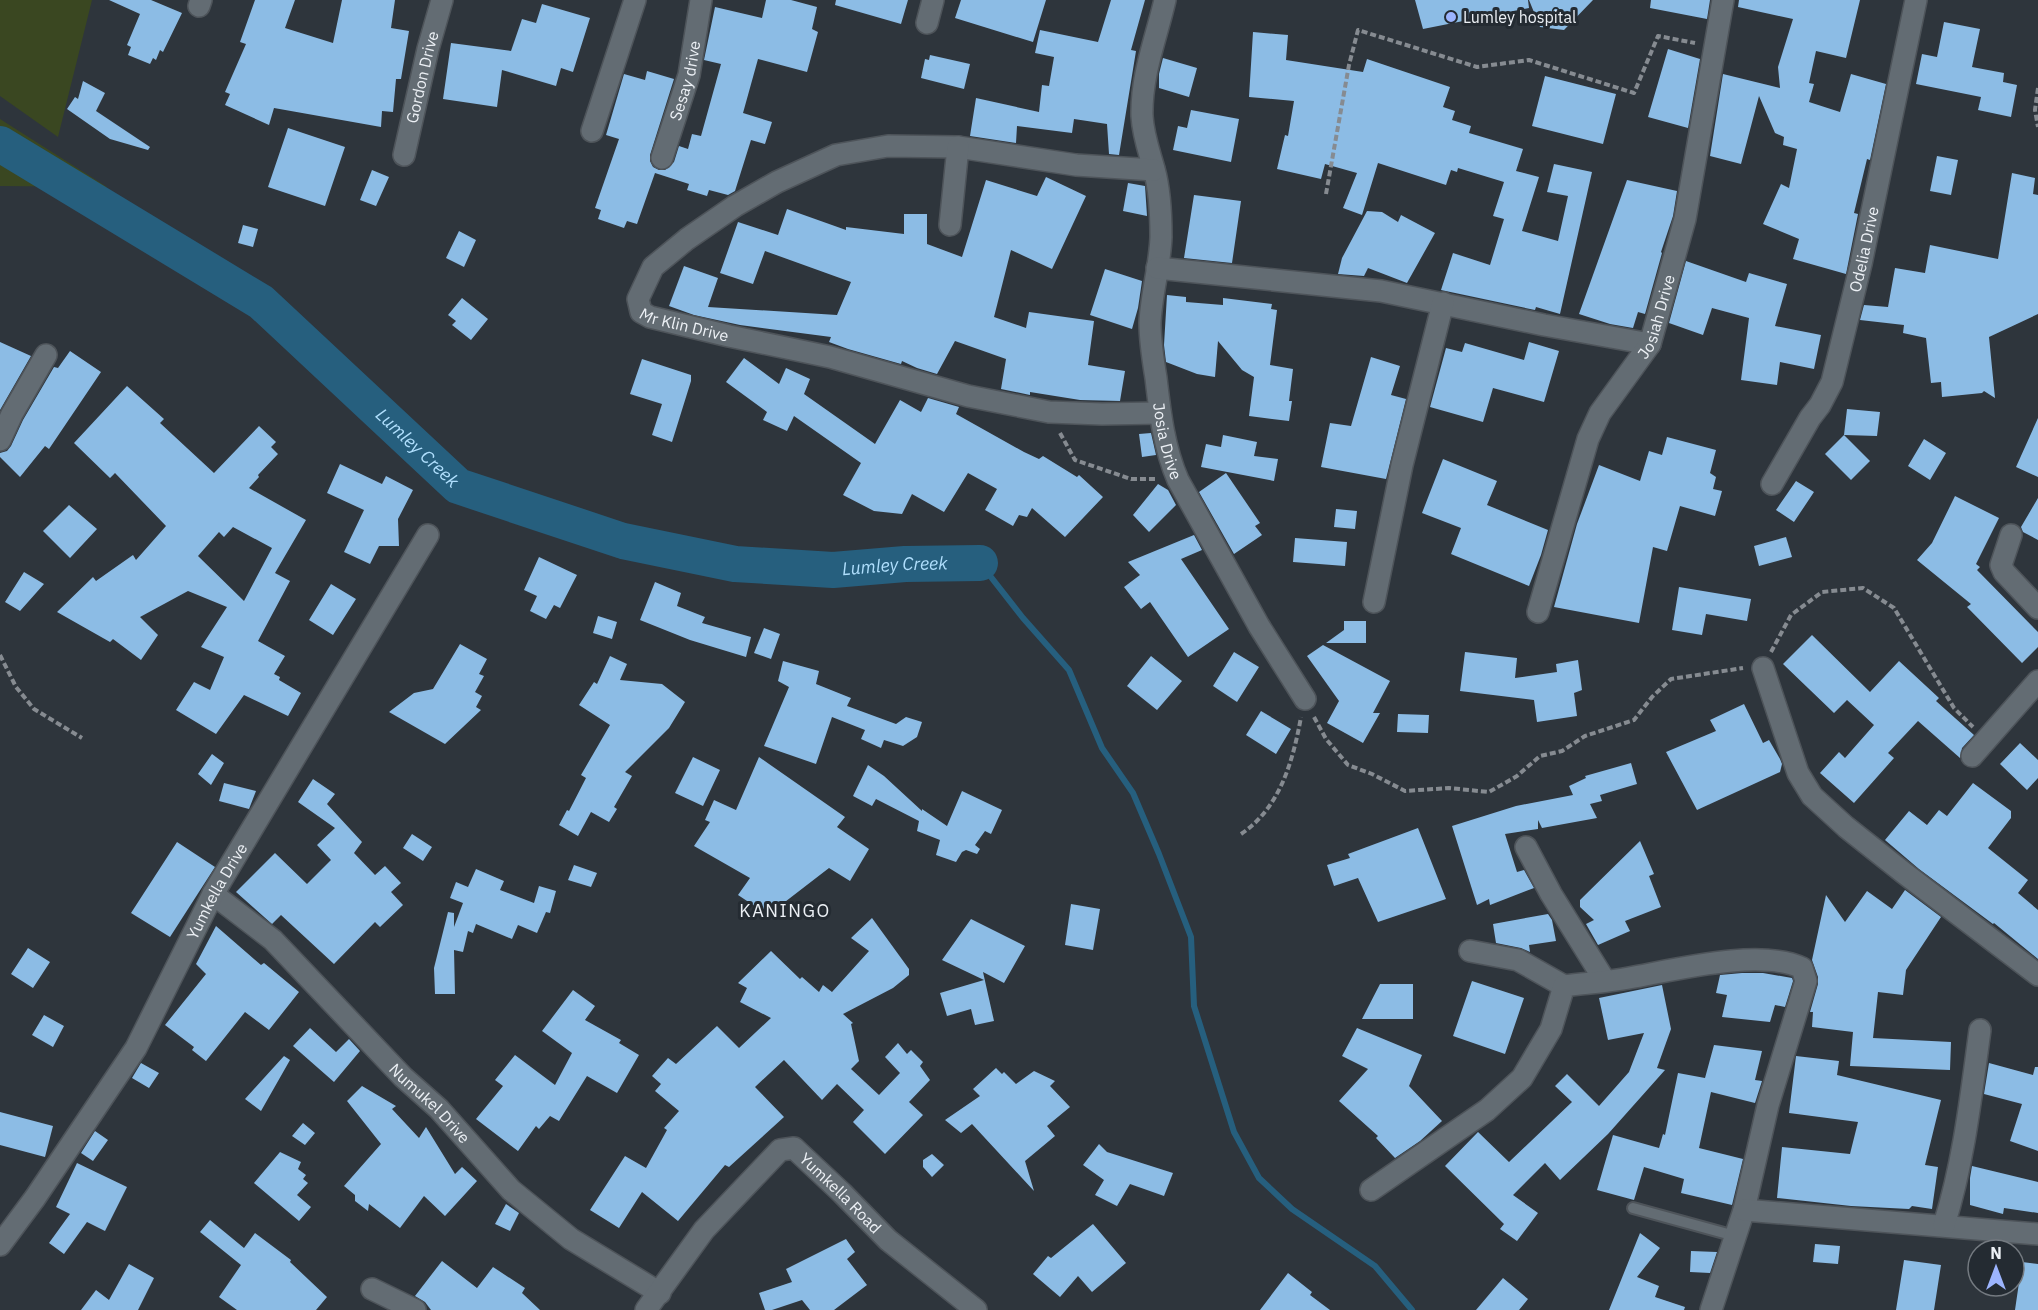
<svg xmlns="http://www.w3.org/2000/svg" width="2038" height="1310" viewBox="0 0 2038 1310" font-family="'IBM Plex Sans',sans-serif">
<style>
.green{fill:#3a4721}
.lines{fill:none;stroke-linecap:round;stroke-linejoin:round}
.stream{stroke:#265f7e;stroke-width:6}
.river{stroke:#265f7e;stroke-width:36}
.building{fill:#8cbce5;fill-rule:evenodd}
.service-casing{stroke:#4e545a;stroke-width:14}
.minor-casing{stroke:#4e545a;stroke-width:24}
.path{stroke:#868b91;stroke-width:4;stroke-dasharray:6 3;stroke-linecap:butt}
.service{stroke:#636c73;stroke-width:10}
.minor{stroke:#636c73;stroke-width:21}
.poi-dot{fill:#9cb4fd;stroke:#242b32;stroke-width:2}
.labels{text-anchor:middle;stroke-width:6;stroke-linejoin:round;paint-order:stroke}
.poi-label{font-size:16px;fill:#ecf0f5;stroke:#242b32;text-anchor:start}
.street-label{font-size:16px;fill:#ecf0f5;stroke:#242b32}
.water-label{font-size:18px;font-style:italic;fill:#b0dffd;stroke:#242b32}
.neighbourhood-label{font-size:18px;letter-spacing:1.5px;fill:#ecf0f5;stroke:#242b32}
</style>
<rect width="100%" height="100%" fill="#2e353c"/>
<path class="green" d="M0 0H92L58 137 0 96Z
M0 119 107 187 0 186Z"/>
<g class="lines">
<path class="stream" d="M980 563 1023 618 1069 670 1102 748 1133 793 1159 854 1191 937 1194 1006 1234 1132 1259 1178 1292 1209 1375 1266 1412 1310"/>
<path class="river" id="s1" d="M0 144 261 302 458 486 623 541 735 564 833 570 905 564 980 563"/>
</g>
<path class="building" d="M109 0H151L182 13 163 52 160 50 156 60 153 58 150 64 128 55 131 47 127 45 140 14Z
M255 0H295L285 28 333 43 342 0H395L391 28 409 31 401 79H396L393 112 382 111 381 127 274 108 269 125 225 105 230 94 225 92 246 44 240 42Z
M766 0H791L817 7 812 29 818 32 807 72 758 59 743 113 772 122 765 144 751 140 735 191 728 195 709 190 707 196 687 190 689 184 655 173 637 224 627 221 624 228 598 219 601 210 595 208 619 139 606 135 624 74 645 80 647 71 674 79 650 155V161L653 167 659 170H665L674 162 679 146 688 149 692 134 701 136 721 64 704 60 715 7 762 18Z
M836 0H908L901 24 835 5Z
M961 0H1046L1033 42 955 18Z
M1111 0H1145L1131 50 1136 51 1119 155 1109 154 1107 124 1074 119 1072 133 1017 126 1016 143 970 136 976 98 1039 112 1042 85 1049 86 1054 57 1035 53 1040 30 1098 42Z
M1415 0H1528L1529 8 1423 29Z
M1529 0H1593L1564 30 1540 27Z
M1651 0H1710L1707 19 1650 8Z
M1739 0H1860L1846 58 1816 51 1809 83 1814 84 1809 102 1840 112 1851 74 1886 84 1870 160 1867 159 1854 213 1858 214 1846 274 1793 259 1799 239 1763 224 1781 184 1789 188 1797 149 1783 145 1784 137 1775 133 1759 96 1741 164 1710 156 1723 74 1780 88 1778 67 1793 19 1738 7Z
M542 4 590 18 573 72 561 68 556 86 502 70 497 107 443 99 451 43 511 51 522 19 536 23Z
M1944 22 1980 29 1972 67 2004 73 2003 82 2017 85 2011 117 1978 110 1981 97 1916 84 1922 54 1937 57Z
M1253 32 1288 35 1286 60 1363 72 1367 59 1450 87 1443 107 1455 111 1452 120 1471 126 1469 133 1523 149 1516 171 1539 177 1522 231 1558 241 1568 196 1547 192 1554 164 1592 172 1560 314 1536 307 1535 310 1441 290 1453 253 1490 265 1504 219 1493 216 1504 182 1458 168 1457 172 1451 170 1446 185 1378 163 1362 215 1343 208 1357 173 1325 164 1321 179 1277 169 1285 135 1288 136 1294 101 1249 97Z
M1668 49 1700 59 1688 128 1648 117Z
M930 55 970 64 964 89 921 78 925 59 929 60Z
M1163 58 1197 68 1189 97 1159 88V74Z
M1545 76 1616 94 1603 144 1532 126Z
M83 81 105 93 96 111 150 147 148 150 110 139 67 109 75 97 78 99Z
M1191 110 1239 119 1231 162 1173 150 1178 126 1187 128Z
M288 128 345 147 325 206 268 187Z
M1937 156 1958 160 1951 195 1930 191Z
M372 170 389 177 376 206 360 200Z
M2012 173 2035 178 2033 194 2038 195V314L1989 337 1995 398 1984 391 1982 393 1942 397 1941 382 1931 383 1926 338 1903 333 1904 325 1860 320 1864 305 1888 307 1895 268 1925 273 1930 245 1998 259Z
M1046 177 1086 196 1052 269 1011 250 994 317 1026 328 1029 312 1094 321 1088 365 1125 371 1120 401 1080 400 1030 392V395L1001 389 1006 359 955 341 937 374 917 368 902 361 901 364 848 349 829 342 831 337 740 325 694 315 669 306 684 266 718 278 708 307 837 315 851 282 765 251 753 284 720 273 738 222 778 235 787 209 846 230V227L904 234V214H927V244L962 257 986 180 1037 196Z
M1627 180 1677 191 1673 216 1661 252 1662 253 1645 314 1638 312 1633 328 1610 324 1579 314Z
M1128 183 1145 186 1147 216 1123 211Z
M1194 195 1241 201 1232 263 1184 258Z
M1367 211 1382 212 1398 222 1401 215 1435 233 1407 283 1368 268 1364 276 1338 274 1342 258Z
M243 225 258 229 253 247 238 243Z
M459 231 476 240 464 267 446 258Z
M1686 261 1746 282 1749 273 1787 284 1775 326 1821 335 1814 369 1780 362 1777 385 1741 380 1749 318 1712 308 1703 335 1669 323Z
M1105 269 1142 281 1138 308 1132 329 1090 315Z
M1167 295 1186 297V302L1223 305V298L1272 304 1271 309 1277 310 1270 365 1293 369 1289 401H1292L1289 421 1249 416 1254 377 1242 370 1218 341 1215 377 1197 374 1166 362 1164 345Z
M462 298 488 319 471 340 452 325 456 321 448 315Z
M0 342 31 356 0 410Z
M1529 342 1559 351 1544 402 1493 388 1483 422 1430 407 1446 348 1462 352 1465 343 1524 360Z
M70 351 101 372 49 449 45 446 20 477 0 457V453L7 451 11 446 23 420 54 367 58 368Z
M1371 357 1400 366 1391 395 1406 399 1386 479 1321 467 1330 423 1351 426Z
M744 358 779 384 786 368 810 379 804 394 875 444 900 400 921 412 928 398 959 407 956 414 1024 452 1039 459 1043 456 1077 477 1079 475 1103 497 1065 537 1032 508 1027 517 1019 515 1013 526 985 510 997 489 968 473 944 512 912 494 902 514 874 511 843 495 861 463 794 416 787 431 763 420 767 412 726 382Z
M642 359 691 375V381L672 442 652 435 662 404 630 394Z
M127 386 164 419 160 423 214 473 259 426 276 442 271 447 278 454 258 475 259 477 249 488 306 520 275 573 290 581 258 641 285 656 274 674 280 677 279 680 301 693 288 716 244 695 216 734 176 710 194 682 210 690 224 657 201 647 227 607 188 591 140 617 158 635 141 660 113 639 110 642 57 612 93 577 96 581 133 555 136 560 166 526 115 473 110 478 74 443ZM233 527 272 548 244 601 198 556 219 532 224 537Z
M1847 409 1880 412 1877 436 1844 435Z
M2038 418V477L2016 467Z
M1151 433 1156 455 1142 457 1139 434Z
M1223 435 1257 442 1254 456 1278 459 1274 481 1201 467 1206 444 1221 447Z
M1844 435 1870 461 1851 480 1825 454Z
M1667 437 1716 450 1710 473 1716 477 1713 489 1722 491 1715 516 1680 506 1667 551 1653 547 1639 623 1554 607 1577 524 1599 465 1640 481 1649 451 1662 455Z
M1924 439 1946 453 1930 480 1908 466Z
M1443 459 1497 481 1487 505 1548 530 1541 555 1529 586 1451 554 1461 528 1422 513Z
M340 464 382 484 386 476 413 490 398 519 399 546H379L370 564 344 552 364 510 327 493Z
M1226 473 1260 523 1255 526 1262 535 1234 554 1199 492Z
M1796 481 1814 492 1794 522 1776 510Z
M1158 484 1168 490 1176 505 1149 532 1133 515Z
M1955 496 1999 518 1976 564 1980 567 1977 570 2038 632V647L2022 663 1967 607 1971 604 1917 560 1932 543Z
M2038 498V540L2023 532 2021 527Z
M69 505 97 529 70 558 43 531Z
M1336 509 1357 511 1355 529 1334 527Z
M1194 535 1202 550 1181 559 1229 629 1188 657 1150 602 1141 609 1124 587 1140 575 1128 562Z
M1786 537 1792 557 1759 566 1754 546Z
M1295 538 1347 542 1345 566 1293 562Z
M539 557 577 575 560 608 554 605 546 619 530 611 537 596 524 590Z
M24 572 44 584 20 611 5 602Z
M655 582 681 593 677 606 705 617 702 623 751 637 746 657 690 640 640 620Z
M331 584 356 599 333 635 309 620Z
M1679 587 1751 599 1747 621 1706 614 1702 635 1672 630Z
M598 616 617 622 612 639 593 633Z
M1344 621H1366V643H1326L1344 630Z
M764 628 780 634 771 659 754 653Z
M1812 635 1870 692 1899 661 1939 698 1936 701 1974 735 1962 748 1960 758 1918 721 1888 753 1894 758 1854 803 1820 773 1839 752 1845 758 1874 725 1847 700 1834 713 1783 664Z
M460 644 487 659 479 674 484 676 475 692 482 696 476 707 481 710 445 744 389 712 414 693 433 689Z
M1323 645 1390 681 1373 713H1380L1363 743 1327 723 1339 701 1307 656Z
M1234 652 1259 667 1237 702 1213 686Z
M1465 652 1517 658 1515 678 1557 672 1556 664 1578 660 1582 690 1574 693 1577 716 1537 722 1534 700 1460 691Z
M610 656 627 664 620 680 662 684 685 702 669 728 625 772 632 776 614 807 617 809 609 822 591 812 578 836 559 825 567 810 569 811 586 778 581 775 610 725 579 705 594 682 597 684Z
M1151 656 1182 681 1157 710 1127 686Z
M783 661 819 671 816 684 851 698 847 706 896 724 906 717 922 722 917 737 903 746 884 740 881 748 861 739 865 730 832 717 816 764 764 746 789 687 778 681Z
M1744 704 1763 743 1769 740 1780 759 1782 764 1780 772 1697 810 1666 752 1716 731 1710 720Z
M1261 711 1291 729 1276 754 1246 735Z
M1398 714 1429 715 1428 733 1397 732Z
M2020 743 2038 760V778L2027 790 2000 764Z
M212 754 224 763 211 785 198 774Z
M693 757 720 770 703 806 675 793Z
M759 757 845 817 837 827 869 849 850 881 829 868 768 915 738 895 750 878 694 846 710 822 705 820 714 800 736 810Z
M1631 763 1637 784 1600 795 1602 801 1590 804 1597 818 1542 828 1538 820V829L1505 834 1517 872 1524 870 1534 888 1490 905 1489 899 1477 905 1452 826 1516 806 1573 795 1569 786 1586 778 1585 776Z
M868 765 884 776 922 811V809L947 826 962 791 1002 810 991 834 985 831 975 845 980 849 977 854 966 850 962 852 956 862 936 855 940 840 917 831 919 821 876 799 872 806 853 796Z
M313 779 335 794 327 804 362 842 354 853 375 875 385 866 401 883 391 892 403 905 380 927 375 922 334 964 281 915 272 924 236 892 275 853 307 884 331 860 317 845 335 828 298 802Z
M224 783 256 791 249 809 219 801Z
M1973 783 2011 811V818L1988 848 2028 880 2018 893 2038 910V959L1994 923 1993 924 1919 869 1885 840 1909 811 1927 825 1939 810 1947 816Z
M1418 828 1446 899 1378 922 1358 878 1334 886 1327 865 1350 858 1348 854Z
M412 834 432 847 423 861 403 848Z
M1640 841 1654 874 1649 876 1661 907 1625 921 1630 931 1598 945 1586 924 1594 920 1580 907V900Z
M177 842 215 867 170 937 131 913Z
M574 865 597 873 591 887 568 880Z
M476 869 504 881 500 890 534 903 539 886 556 891 550 913 546 912 537 933 518 925 512 939 476 924 473 933 468 931 463 952 454 950 455 994H435L434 968 448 912 454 913V927L463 903 450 898 456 882 468 887Z
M1905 890 1941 917 1906 970 1903 995 1878 992 1873 1038 1951 1042 1950 1070 1850 1066 1853 1032 1812 1027 1813 1012H1810L1818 984V977L1812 960 1826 895 1845 922 1867 891 1892 909Z
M1071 904 1100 909 1093 950 1065 945Z
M1548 914 1552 920 1556 941 1529 945 1530 952 1521 948 1496 943 1493 924Z
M872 918 909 969V975L893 988 843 1014 853 1023 851 1024 859 1061 851 1069 879 1095 900 1073 885 1057 898 1043 907 1054 911 1050 923 1062 920 1066 930 1080 909 1102 923 1115 885 1154 853 1122 864 1110 837 1084 822 1100 784 1060 755 1087 784 1117 729 1167 725 1165 678 1221 642 1192 619 1228 590 1210 625 1156 646 1168 667 1130 664 1128 679 1111 655 1091 661 1084 652 1076 668 1058 676 1064 717 1026 739 1048 771 1018 740 1002 747 988 738 983 771 951 800 979 802 977 819 992 823 985 832 992 869 951 851 938Z
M971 919 1025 946 1004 983 983 972 994 1021 975 1025 971 1009 947 1016 940 993 984 980 942 960Z
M216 926 261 965 264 963 299 992 269 1030 245 1012 206 1061 192 1050 194 1047 165 1025 206 974 196 964Z
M28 948 50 962 33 988 11 974Z
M1742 973H1763L1792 978 1793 981 1785 1007 1775 1005 1770 1022 1722 1017 1727 995 1716 993 1720 975Z
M1472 981 1524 998 1505 1054 1453 1036Z
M1380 984H1413V1019H1362Z
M1662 985 1671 1029 1657 1068 1665 1070 1608 1134 1560 1180 1545 1163 1513 1195 1538 1213 1517 1241 1500 1229 1504 1224 1445 1166 1478 1132 1509 1162 1572 1102 1555 1086 1567 1074 1599 1106 1629 1072 1644 1033 1608 1040 1599 998Z
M573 990 595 1006 585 1020 621 1040 619 1043 639 1055 617 1093 587 1076 559 1121 550 1116 539 1129 536 1126 518 1151 476 1119 503 1086 495 1080 515 1055 555 1085 572 1053 542 1031Z
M44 1015 64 1026 53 1047 32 1035Z
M310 1028 336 1052 349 1039 360 1051 334 1082 293 1046Z
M1357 1028 1422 1055 1409 1086 1442 1121 1420 1141 1395 1158 1376 1138 1378 1136 1339 1101 1368 1069 1342 1056Z
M1714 1045 1762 1051 1755 1080 1762 1081 1755 1103 1711 1092 1699 1148 1743 1159 1732 1205 1681 1193 1684 1179 1644 1167 1634 1200 1597 1190 1613 1135 1659 1148 1663 1134 1665 1135 1678 1073 1705 1078Z
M284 1056 290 1060 261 1111 245 1099Z
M1796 1056 1839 1061 1837 1075 1941 1100 1925 1165 1938 1167 1932 1209 1912 1206 1909 1209 1851 1206 1777 1198 1782 1147 1850 1154 1858 1122 1789 1113Z
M141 1063 159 1073 149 1088 132 1078Z
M1989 1063 2033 1075 2035 1067H2038V1151L2010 1141 2022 1104 1984 1094Z
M996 1068 1002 1074 1004 1072 1016 1084 1034 1071 1055 1081 1050 1086 1070 1107 1047 1126 1055 1136 1025 1161 1034 1191 972 1124 961 1133 945 1120 980 1096 973 1089Z
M362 1086 396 1106 392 1109 419 1138 426 1127 455 1174 462 1167 477 1181 445 1216 424 1196 400 1228 369 1204 368 1211 355 1201V1195L344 1186 381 1144 347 1101Z
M0 1112 53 1126 45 1157 0 1145Z
M303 1123 315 1133 305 1145 292 1136Z
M95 1131 108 1140 93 1161 81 1153Z
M1099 1144 1107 1152 1173 1173 1164 1196 1130 1184 1117 1206 1095 1195 1104 1180 1083 1165Z
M280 1152 301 1162 298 1169 306 1175 303 1179 308 1183 297 1195 311 1207 299 1221 254 1183Z
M932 1154 944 1165 932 1177 923 1167V1160Z
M77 1163 127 1187 105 1231 87 1222 64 1254 49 1243 70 1214 56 1207Z
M1972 1166 2038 1182V1213L2004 1208 2003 1214 1970 1205V1178Z
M506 1204 519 1213 510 1231 495 1224Z
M210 1220 244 1248 255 1233 291 1260 290 1262 327 1297 316 1310H237L219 1297 241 1265 200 1232Z
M1093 1224 1126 1263 1092 1292 1078 1276 1060 1297 1033 1274 1048 1256 1051 1258Z
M1640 1233 1660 1248 1637 1277 1659 1286 1655 1297 1685 1307 1684 1310H1609Z
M846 1239 855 1252 847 1259 867 1285 834 1310H810L802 1300 772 1310H765L759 1293 792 1282 786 1269Z
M1815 1244 1840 1246 1838 1264 1813 1262Z
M1691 1251 1717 1252 1710 1273 1690 1272Z
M1904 1260 1941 1265 1934 1310H1896Z
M442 1261 477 1288 493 1267 525 1288 522 1293 540 1310H431L425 1302 415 1296Z
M2022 1262 2038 1264V1310H2015Z
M129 1264 154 1278 138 1310H81L96 1290 109 1300Z
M1288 1273 1312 1292 1310 1295 1330 1310H1260Z
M1503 1278 1528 1299 1519 1310H1476Z"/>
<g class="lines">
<defs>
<path id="service" d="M1633 1208 1735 1236"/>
<g id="minor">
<path id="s2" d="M1165 0C1156 39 1141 75 1142 116 1143 135 1149 151 1154 169 1160 190 1161 216 1161 237 1160 266 1151 295 1150 323 1150 342 1153 360 1156 378 1160 413 1164 448 1178 480L1259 626 1305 699"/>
<path d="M199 6 201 0"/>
<path d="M927 23 933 0"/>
<path d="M592 131 635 0"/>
<path id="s3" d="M404 155 428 49 442 0"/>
<path id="s4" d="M662 158 689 75 701 0"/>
<path id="s5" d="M1154 170 1076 165 958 147 888 146 836 155 777 182 735 206 687 239 653 267 638 299 641 312 650 317 729 336 830 357 968 396 1049 412 1102 414 1160 413"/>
<path d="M950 225 958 147"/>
<path d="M1157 268 1381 291 1544 325 1650 344"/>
<path d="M0 440 12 414 46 355"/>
<path id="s6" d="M1772 484 1810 418 1820 405 1832 382 1861 264 1916 0"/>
<path d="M2011 535 2001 565 2004 572 2038 608"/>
<path d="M1374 602 1402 465 1443 303"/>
<path id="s7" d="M1538 612 1588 439 1600 413 1650 344 1685 219 1723 0"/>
<path d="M1763 668 1798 773 1812 796 1846 827 1904 873 2038 975"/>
<path d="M1972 756 2038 681"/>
<path d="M1526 847 1551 894 1605 981"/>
<path id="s8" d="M213 894 273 940 403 1077 439 1109 511 1190 571 1239 660 1293"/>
<path d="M1470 951 1518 960 1564 986"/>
<path d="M1371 1190 1487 1110 1522 1078 1551 1029 1564 986C1586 983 1608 982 1629 978 1674 970 1761 948 1802 968L1806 981 1768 1105 1744 1210 1711 1310"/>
<path d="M1744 1210 2038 1234"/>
<path d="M1944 1225C1964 1161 1971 1096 1980 1030"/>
<path id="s9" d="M0 1245 35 1198 136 1048 213 894 428 535"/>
<path d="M372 1289 415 1310"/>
<path id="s10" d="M646 1310 704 1230 780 1150 794 1148 842 1193 888 1240 976 1310"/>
</g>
</defs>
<use href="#service" class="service-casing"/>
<use href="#minor" class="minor-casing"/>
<path class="path" d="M2038 88 2035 110 2038 127
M1326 194 1349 65 1358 30 1477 67 1529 60 1634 93 1658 36 1695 43
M1060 433 1075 460 1131 479H1156
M1771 652 1791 615 1822 592 1863 588 1894 608 1954 708 1973 727
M0 655 16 687 34 709 82 738
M1314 717 1326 739 1348 765 1372 774 1405 791 1449 788 1489 792 1517 776 1540 756 1562 751 1585 736 1634 720 1652 697 1671 679 1743 668
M1241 834C1280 808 1293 761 1301 717"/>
<use href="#service" class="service"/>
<use href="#minor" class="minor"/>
</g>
<circle class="poi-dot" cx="1451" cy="17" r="6"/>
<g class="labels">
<g class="poi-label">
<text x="1463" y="23">Lumley hospital</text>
</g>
<g class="street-label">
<text dy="6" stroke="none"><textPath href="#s3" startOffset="80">Gordon Drive</textPath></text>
<text dy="6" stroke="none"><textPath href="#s4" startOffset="81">Sesay drive</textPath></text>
<text dy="6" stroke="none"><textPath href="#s6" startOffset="255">Odelia Drive</textPath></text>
<text dy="6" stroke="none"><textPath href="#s7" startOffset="322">Josiah Drive</textPath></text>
<text dy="6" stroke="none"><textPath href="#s5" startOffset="630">Mr Klin Drive</textPath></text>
<text dy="6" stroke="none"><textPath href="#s2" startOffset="448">Josia Drive</textPath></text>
<text dy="6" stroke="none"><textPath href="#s9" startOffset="416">Yumkella Drive</textPath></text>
<text dy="6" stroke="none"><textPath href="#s8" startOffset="302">Numukel Drive</textPath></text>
<text dy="6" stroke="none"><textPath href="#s10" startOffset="288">Yumkella Road</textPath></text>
</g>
<g class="water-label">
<text dy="6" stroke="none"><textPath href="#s1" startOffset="519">Lumley Creek</textPath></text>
<text dy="6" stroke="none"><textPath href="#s1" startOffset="1023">Lumley Creek</textPath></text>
</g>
<g class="neighbourhood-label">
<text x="785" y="917">KANINGO</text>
</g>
</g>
<g transform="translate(1996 1268)"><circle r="28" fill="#242b32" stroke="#747a80" stroke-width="1.5"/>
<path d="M0-4.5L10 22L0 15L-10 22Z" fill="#9cb4fd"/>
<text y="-9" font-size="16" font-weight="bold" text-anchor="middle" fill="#ecf0f5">N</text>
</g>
</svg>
